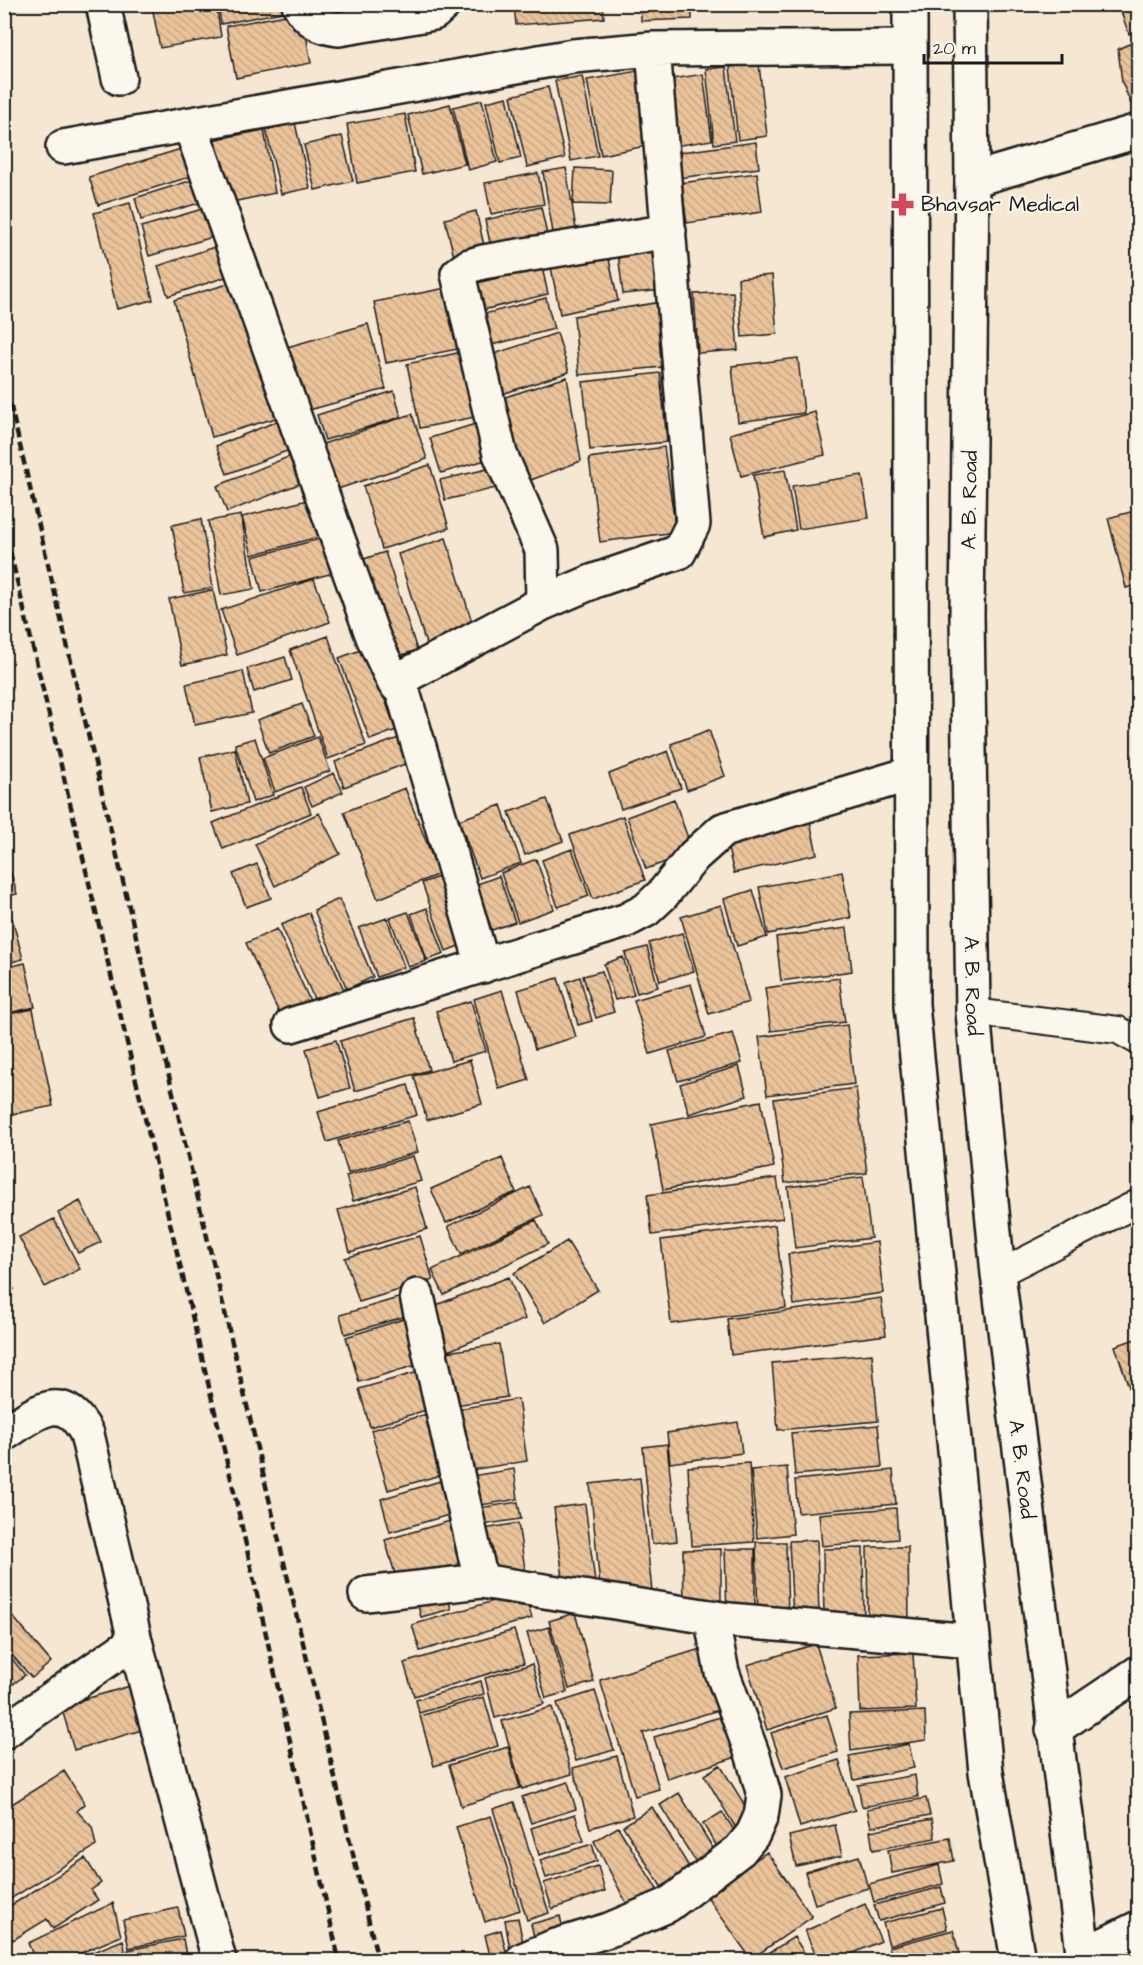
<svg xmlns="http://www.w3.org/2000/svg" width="1143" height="1965" viewBox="0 0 1143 1965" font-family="'Architects Daughter',sans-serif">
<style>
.building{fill:url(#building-back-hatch);stroke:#1c1c1c;stroke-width:1.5}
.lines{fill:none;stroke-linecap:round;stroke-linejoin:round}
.service-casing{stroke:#1c1c1c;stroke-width:30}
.minor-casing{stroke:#1c1c1c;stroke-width:38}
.secondary-casing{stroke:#1c1c1c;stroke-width:38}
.service{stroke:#fbf7ec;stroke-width:26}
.minor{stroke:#fbf7ec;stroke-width:33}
.secondary{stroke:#fbf7ec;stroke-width:33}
.rail{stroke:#1c1c1c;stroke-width:4.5;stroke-dasharray:9 4.5;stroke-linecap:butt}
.labels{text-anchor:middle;stroke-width:4.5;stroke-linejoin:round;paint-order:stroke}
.poi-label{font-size:21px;fill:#1c1c1c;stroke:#fbf7ec;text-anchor:start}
.street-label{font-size:21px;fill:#1c1c1c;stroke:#fbf7ec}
</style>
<defs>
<pattern id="building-back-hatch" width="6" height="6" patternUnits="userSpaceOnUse" patternTransform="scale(1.5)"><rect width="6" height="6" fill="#eac39a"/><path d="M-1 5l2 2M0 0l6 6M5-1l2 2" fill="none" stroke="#c8a784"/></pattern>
</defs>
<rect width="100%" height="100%" fill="#f6e7d3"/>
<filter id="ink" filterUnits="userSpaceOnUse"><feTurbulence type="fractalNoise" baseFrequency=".0167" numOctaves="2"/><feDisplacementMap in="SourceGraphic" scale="12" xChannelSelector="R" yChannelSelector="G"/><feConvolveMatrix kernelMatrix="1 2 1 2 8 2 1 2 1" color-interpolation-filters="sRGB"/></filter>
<g filter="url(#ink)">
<path class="building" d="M159 4H216L221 37 160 48 152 6Z
M218 4H292L293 10 221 24Z
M514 4H603L604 18 516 25Z
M641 4H692V19L641 21Z
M1118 4H1138V30L1129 34Z
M302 12 311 63 236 78 226 26Z
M1138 40V101L1131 104 1122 82 1118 49Z
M759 64 767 136 738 140 730 67Z
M726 67 735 141 714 144 706 69Z
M643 70 656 144 601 155 587 80Z
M703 74 712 140 675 146 666 80Z
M582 76 598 156 571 161 555 81Z
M548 87 565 158 527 167 511 96Z
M507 97 521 158 500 163 486 102Z
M482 100 497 162 468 170 453 107Z
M450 104 465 164 422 174 408 115Z
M405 114 415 172 357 183 347 124Z
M295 123 310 188 281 194 266 130Z
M264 130 275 193 232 202 228 182 215 185 207 141Z
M342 136 353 181 315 190 304 145Z
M756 142 759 168 678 178 674 153Z
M191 146 199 174 98 205 89 177Z
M566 168 578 241 555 245 543 172Z
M575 168 612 170 610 205 573 204Z
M538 173 544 204 491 214 485 183Z
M757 173 762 212 687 223 681 183Z
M199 178 206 201 141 220 135 198Z
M130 203 153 300 117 309 94 213Z
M216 205 226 233 149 256 141 227Z
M541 207 549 244 493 256 485 220Z
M476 211 486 254 455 261 445 219Z
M658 240 663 290 623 294 617 245Z
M229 242 238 273 168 296 158 266Z
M608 255 618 301 560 314 551 267Z
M542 267 548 294 479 311 473 284Z
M772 275 777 334 742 337 738 278Z
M238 281 276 418 212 437 174 300Z
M457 286 468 347 386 363 374 302Z
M733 292 738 350 698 353 694 294Z
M546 298 554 329 484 347 477 316Z
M662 302 663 367 579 375 574 316Z
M368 324 386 389 298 413 280 349Z
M557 333 569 372 493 397 482 358Z
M462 352 475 417 420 428 407 364Z
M798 358 804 413 738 422 732 366Z
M660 373 667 442 590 450 583 382Z
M567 377 581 461 523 483 493 401Z
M394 391 401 417 325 440 317 415Z
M815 412 825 455 741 476 730 434Z
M412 414 427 459 326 493 311 448Z
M280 420 292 449 227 474 216 446Z
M485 421 496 457 441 473 430 438Z
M664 447 676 532 600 542 589 458Z
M293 455 304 482 227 512 217 486Z
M430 465 449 528 382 549 363 486Z
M492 468 496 488 445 500 440 480Z
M785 470 796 530 764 537 753 475Z
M862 475 869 518 799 529 792 486Z
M315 498 325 535 252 555 242 517Z
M1138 510V585L1126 588 1108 518Z
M241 515 254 589 221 595 208 521Z
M201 519 213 588 184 593 172 525Z
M327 537 337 572 262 592 253 557Z
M446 538 476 635 428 650 398 554Z
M385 552 417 650 387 660 355 562Z
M314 579 330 622 237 655 221 610Z
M213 590 227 655 182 665 169 599Z
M328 636 366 745 328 759 290 650Z
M366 648 396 730 370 740 339 658Z
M285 657 292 680 254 692 247 669Z
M243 671 252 713 195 725 186 684Z
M302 704 314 736 269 753 257 720Z
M709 730 725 776 687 790 671 744Z
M409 734 418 759 344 787 335 762Z
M318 737 330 771 275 792 263 758Z
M255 738 273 795 253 802 235 744Z
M235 749 247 804 212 812 200 757Z
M668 751 681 788 621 809 609 774Z
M334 773 343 792 312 806 304 787Z
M301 787 311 813 223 849 213 823Z
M405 788 439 874 378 899 344 812Z
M547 799 563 841 525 855 509 812Z
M674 799 693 852 646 869 627 817Z
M501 805 521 863 480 878 459 820Z
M808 812 817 854 734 873 724 833Z
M319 813 340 854 275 886 255 844Z
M623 816 645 880 593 899 570 835Z
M4 849 17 894 4 897Z
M572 849 589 896 558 907 542 860Z
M536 859 554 909 518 922 501 873Z
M257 864 271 898 246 907 233 874Z
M842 872 851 918 768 934 759 887Z
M444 875 469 942 446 951 422 883Z
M499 876 515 922 492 930 475 885Z
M753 890 767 937 737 946 724 899Z
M339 899 373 977 347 989 314 910Z
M721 905 749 1002 709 1014 681 917Z
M427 908 444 954 427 960 411 914Z
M408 912 426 961 408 967 390 918Z
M309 913 344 990 316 1003 281 925Z
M12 918 23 959 4 964V920Z
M387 918 404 967 377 977 359 928Z
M847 928 852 971 781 981 776 937Z
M277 929 310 1001 280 1015 246 943Z
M682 933 694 971 660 981 649 943Z
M647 947 658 987 637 993 625 953Z
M623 957 634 995 615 1000 604 964Z
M25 963 35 1007 4 1014V968Z
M602 971 614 1012 596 1018 583 976Z
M580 977 592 1021 578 1025 566 982Z
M558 978 576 1037 535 1049 518 990Z
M839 978 845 1022 771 1031 765 988Z
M691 984 706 1037 650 1054 634 1000Z
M502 990 529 1080 499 1089 474 999Z
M471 1001 486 1051 451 1061 436 1011Z
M33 1009 53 1106 4 1116V1015Z
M414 1018 429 1070 355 1091 340 1041Z
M847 1025 854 1084 767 1095 759 1037Z
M733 1033 742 1063 678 1081 669 1051Z
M336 1040 350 1088 320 1097 306 1049Z
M470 1060 482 1104 427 1120 414 1076Z
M739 1066 747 1096 689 1114 680 1084Z
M408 1085 417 1115 327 1142 318 1112Z
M856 1088 867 1173 785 1183 774 1099Z
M761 1101 774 1167 663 1190 651 1124Z
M408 1121 418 1152 348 1173 338 1141Z
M413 1156 421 1181 353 1201 346 1176Z
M502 1158 516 1192 446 1223 431 1189Z
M863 1177 871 1238 795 1248 788 1187Z
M777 1178 783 1218 652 1235 647 1195Z
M415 1187 427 1229 350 1252 338 1210Z
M530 1187 543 1215 461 1254 448 1226Z
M80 1201 101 1242 78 1253 58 1213Z
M54 1219 80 1269 45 1287 19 1237Z
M536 1220 548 1244 444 1295 432 1270Z
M775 1225 786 1308 671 1324 661 1240Z
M420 1236 433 1280 359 1302 345 1258Z
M567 1241 598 1290 545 1323 514 1273Z
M877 1242 883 1293 794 1305 788 1254Z
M4 1276 14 1289 4 1296Z
M509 1277 525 1319 448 1351 431 1307Z
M405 1296 410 1315 345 1334 340 1315Z
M881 1298 886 1335 731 1355 727 1319Z
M407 1318 420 1364 359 1382 346 1337Z
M1138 1338V1414L1115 1346Z
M499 1344 507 1397 449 1406 441 1353Z
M872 1354 878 1421 778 1430 772 1363Z
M425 1370 436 1407 370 1427 359 1389Z
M518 1399 527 1461 465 1471 456 1409Z
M434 1412 451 1472 388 1490 371 1430Z
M738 1422 742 1453 670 1463 667 1433Z
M878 1425 882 1467 795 1475 791 1433Z
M667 1444 677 1541 652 1544 643 1447Z
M749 1463 754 1542 692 1546 688 1467Z
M787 1467 793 1534 757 1538 751 1470Z
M514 1469 518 1499 475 1506 471 1476Z
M893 1470 896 1504 798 1513 795 1480Z
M450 1478 459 1512 390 1532 381 1499Z
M640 1478 652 1591 601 1596 590 1484Z
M518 1502 521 1519 482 1525 479 1508Z
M585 1504 595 1582 564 1586 554 1508Z
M896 1508 898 1539 822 1546 819 1514Z
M457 1519 470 1563 398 1584 385 1540Z
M518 1523 525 1569 486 1575 478 1530Z
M817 1540 819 1618 793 1619 789 1541Z
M756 1542H786L788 1617 758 1618Z
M867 1547H908L909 1624H868Z
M863 1548 864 1623H824L823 1549Z
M721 1549V1604L684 1605 683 1550Z
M725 1549H755V1616L727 1617Z
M445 1587 451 1609 421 1617 415 1595Z
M524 1592 532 1618 420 1651 412 1625Z
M4 1606 51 1662 32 1678 4 1646Z
M575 1613 594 1682 569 1689 549 1621Z
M549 1627 567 1692 546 1698 527 1633Z
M514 1630 524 1663 414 1696 404 1663Z
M816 1644 836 1708 767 1730 747 1665Z
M707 1647 725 1708 643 1733 659 1789 635 1796 600 1680Z
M4 1649 25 1675 4 1691Z
M913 1653 916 1709 860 1711 858 1655Z
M532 1664 544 1704 495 1718 485 1678Z
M481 1681 484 1694 419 1713 416 1700Z
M130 1686 142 1730 74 1750 61 1706Z
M595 1691 614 1750 576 1761 557 1703Z
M484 1697 498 1746 434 1766 420 1716Z
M552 1707 572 1774 522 1789 502 1721Z
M925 1711 926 1740 851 1751 849 1714Z
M730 1714 743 1755 667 1779 654 1737Z
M827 1715 838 1752 783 1768 771 1733Z
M909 1744 914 1768 854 1780 849 1756Z
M508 1747 520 1788 461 1806 449 1765Z
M617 1756 633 1816 590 1828 573 1768Z
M839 1760 855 1810 800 1827 785 1777Z
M720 1765 754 1820 737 1830 704 1775Z
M64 1771 85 1804 77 1811 92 1827 96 1846 4 1903V1809Z
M915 1775 918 1797 862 1807 858 1785Z
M568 1782 576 1809 531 1823 522 1797Z
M679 1793 721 1861 702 1872 660 1805Z
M926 1798 930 1815 871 1827 867 1809Z
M514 1802 549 1913 527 1920 493 1809Z
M652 1807 696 1878 667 1896 623 1826Z
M722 1812 743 1843 723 1856 703 1824Z
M575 1814 584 1841 539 1855 531 1828Z
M491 1816 520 1910 485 1922 456 1827Z
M932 1819 935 1838 873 1850 870 1831Z
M835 1825 842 1856 796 1866 789 1836Z
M618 1827 659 1892 630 1910 594 1841Z
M950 1838 954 1861 892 1873 888 1850Z
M592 1844 597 1861 546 1878 540 1860Z
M767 1852 812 1917 751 1959 706 1895Z
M859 1856 868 1888 815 1904 805 1872Z
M85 1858 101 1883 91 1890 98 1900 53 1929 47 1919 13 1940 4 1927V1910Z
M939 1865 943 1884 874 1902 869 1884Z
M598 1866 605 1891 552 1909 544 1883Z
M941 1887 945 1903 879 1921 874 1905Z
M113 1903 121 1936 64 1960H35L28 1943Z
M865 1904 881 1941 838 1960H818L805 1931Z
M178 1908 184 1936 129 1948 123 1920Z
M942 1908 947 1929 889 1945 883 1923Z
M560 1916 565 1938 536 1945 531 1924Z
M518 1918 525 1953 511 1956 505 1920Z
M501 1930 508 1960H491L485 1935Z
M953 1930 960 1957 948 1960H893L889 1947Z
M794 1937 809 1960H760L759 1959Z
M183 1939 187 1960H131L128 1950Z
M123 1940 127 1960H73Z"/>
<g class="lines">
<defs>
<path id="service" d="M973 1012 1118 1030 1138 1041
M998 1274 1138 1203"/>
<path id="minor" d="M103 4 119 78
M299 4C308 21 320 27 339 29L434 13 444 4
M190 125 373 637 394 682 403 692 483 966
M63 147 573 56 653 49 910 47
M972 180 1138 131
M543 603 542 550 500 454 458 274 469 266 483 262 669 231
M394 682 543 603 594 581 679 552 693 524 653 49
M291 1025 625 921 646 910 662 895 694 856 723 830 910 774
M417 1296 481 1581
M4 1434C37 1412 63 1388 87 1434L135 1641 219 1960
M366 1594 481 1581 729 1620 972 1641
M1053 1730 1138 1673
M4 1732 135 1641
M1083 1955 1138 1928
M523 1960 553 1947 609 1930 668 1905 740 1850 753 1834 761 1816 764 1795 753 1756 722 1672 711 1617"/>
<g id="secondary">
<path d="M910 4 912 1005 986 1772 1018 1960"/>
<path id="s1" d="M970 4 972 180 967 616 973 1012 998 1274 1084 1960"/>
</g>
</defs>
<use href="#service" class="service-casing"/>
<use href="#minor" class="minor-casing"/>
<use href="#secondary" class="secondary-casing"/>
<use href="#service" class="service"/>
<use href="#minor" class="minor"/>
<use href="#secondary" class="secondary"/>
<path class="rail" d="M4 378 378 1960
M4 526 235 1496 339 1960"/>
</g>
</g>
<defs>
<symbol id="pharmacy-bare" viewBox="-9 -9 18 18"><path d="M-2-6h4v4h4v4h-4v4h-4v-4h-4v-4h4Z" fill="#d1495b" stroke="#fbf7ec" stroke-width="2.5" paint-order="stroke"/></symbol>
</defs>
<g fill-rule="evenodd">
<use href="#pharmacy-bare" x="886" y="188" width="33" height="33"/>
</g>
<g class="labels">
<g class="poi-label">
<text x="921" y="211">Bhavsar Medical</text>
</g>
<g class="street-label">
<text transform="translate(969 500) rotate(-89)" y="7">A. B. Road</text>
<text dy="7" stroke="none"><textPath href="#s1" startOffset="982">A. B. Road</textPath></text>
<text dy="7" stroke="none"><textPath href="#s1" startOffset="1468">A. B. Road</textPath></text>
</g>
</g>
<rect width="1143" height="1965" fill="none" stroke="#fbf7ec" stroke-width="24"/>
<rect x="12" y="12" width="1119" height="1941" fill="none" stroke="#1c1c1c" stroke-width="2" filter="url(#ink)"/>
<path d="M924 54v9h138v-9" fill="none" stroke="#1c1c1c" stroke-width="3"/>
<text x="933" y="54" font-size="18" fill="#1c1c1c" stroke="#fbf7ec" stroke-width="4.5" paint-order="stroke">20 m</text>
</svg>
